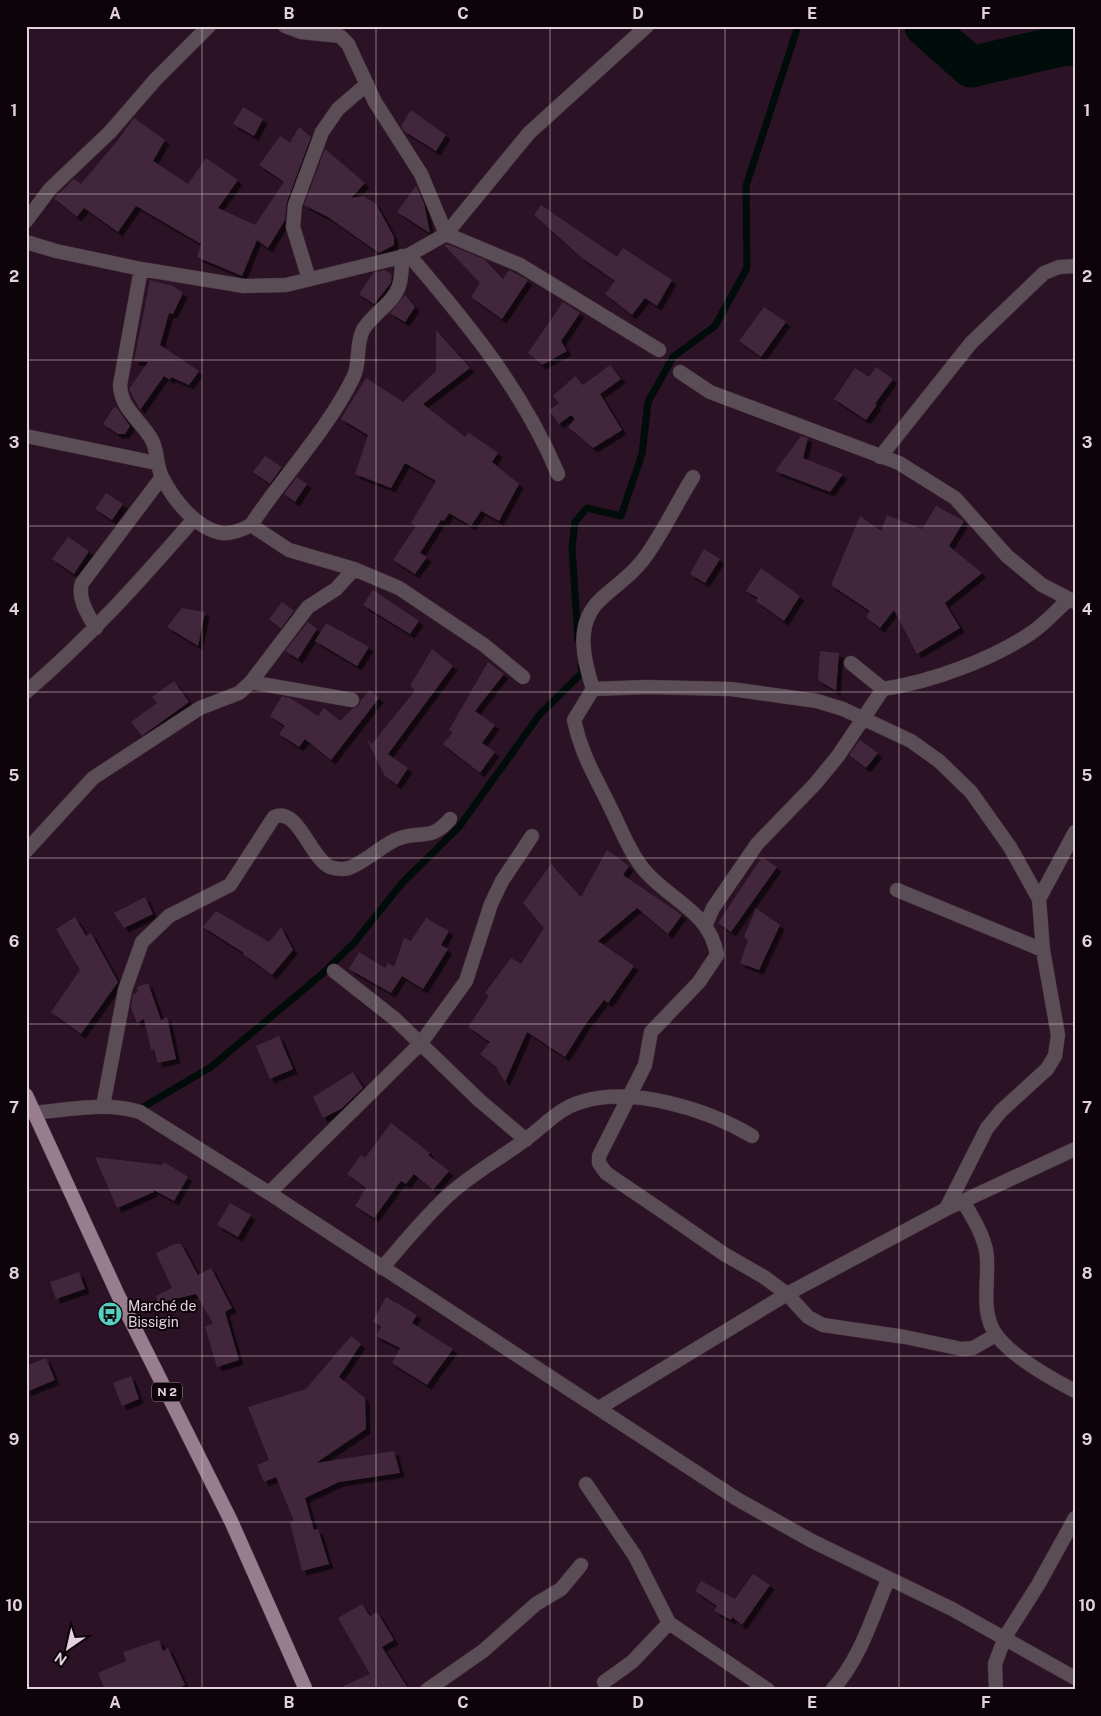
<svg xmlns="http://www.w3.org/2000/svg" width="1101" height="1716" viewBox="0 0 1101 1716" font-family="'Public Sans',sans-serif">
<style>
.lines{fill:none;stroke-linecap:round;stroke-linejoin:round}
.stream{stroke:#000c09;stroke-width:7}
.river{stroke:#000c09;stroke-width:41}
.building{fill:#42283a;filter:url(#shadow)}
.minor-casing{stroke:#452d3e;stroke-width:15}
.tertiary-casing{stroke:#452d3e;stroke-width:15}
.primary-casing{stroke:#452d3e;stroke-width:15}
.minor{stroke:#5a4d55;stroke-width:14}
.tertiary{stroke:#5a4d55;stroke-width:14}
.primary{stroke:#987d8f;stroke-width:14}
.grid{fill:none;stroke:#e3d2dd;stroke-width:1;stroke-opacity:0.55}
.labels{text-anchor:middle;stroke-width:4;stroke-linejoin:round;paint-order:stroke}
.shield{fill:#0d040a;stroke:#a3949e;stroke-width:1}
.shield-label{font-size:12px;font-weight:bold;fill:#e3d2dd}
.poi-label{font-size:14px;fill:#e3d2dd;stroke:#0d040a;text-anchor:start}
.neatline{fill:none;stroke:#e3d2dd;stroke-width:2}
.grid-label{font-size:16px;text-anchor:middle;font-weight:bold;fill:#e3d2dd}
</style>
<defs>
<filter id="shadow"><feDropShadow dx="4.5" dy="4.5" stdDeviation="0" flood-color="#0009"/></filter>
</defs>
<rect width="100%" height="100%" fill="#2b1224"/>
<g class="lines">
<path class="stream" d="M578 640 572 548 575 522 587 508 621 516 642 454 648 402 673 357 715 326 747 268 746 186 798 26
M143 1107 211 1067 322 974 354 943 403 882 459 827 540 714 582 673 581 666"/>
<path class="river" d="M925 26 971 67 1060 46 1075 45"/>
</g>
<path class="building" d="M243 107 263 119 254 136 233 124Z
M411 110 446 135 436 151 404 131 401 126Z
M134 118 165 140 153 161 188 184 206 158 238 180 218 208 255 225 284 182 259 165 280 136 290 143 299 127 311 137 287 202 285 220 268 248 257 240 242 276 197 257 201 244 136 206 118 232 84 208 77 217 54 198 74 179 81 184 118 140Z
M325 149 365 183 351 198 363 196 376 204 394 237V245L379 253 328 217 304 205Z
M416 186 424 203 430 233 397 212Z
M541 205 617 257 623 248 672 280 657 306 645 298 632 315 605 294 615 281 582 258 534 215Z
M447 244 484 259 503 279 509 270 528 280 502 319 471 297 480 283 444 245Z
M385 270 392 275 391 283 374 304 359 294 374 272Z
M150 280 173 286 183 293 173 314 169 313 160 345 199 371 189 385 171 377 170 380 164 376 140 410 129 389 148 362 134 361Z
M405 295 415 307 405 322 390 313Z
M563 302 580 313 561 341 567 351 542 365 528 353Z
M764 307 786 322 761 357 739 341Z
M436 330 470 368 423 404 465 437 469 433 498 453 492 462 519 484 499 521 481 511 471 526 449 513 444 521 441 520 420 553 427 557 415 574 393 560 416 526 411 523 436 481 405 463 391 488 355 474 368 435 341 419 366 378 403 402 436 371Z
M610 365 621 379 600 394 622 430 593 448 568 427 575 419 571 415 559 424 549 410 559 403 553 396 575 376 583 385Z
M876 367 893 379 875 404 877 405 866 420 834 399 855 368 869 377Z
M114 407 117 408 130 426 125 434H118L103 424Z
M801 436 808 438 803 458 843 474 830 492 775 471Z
M265 456 282 467 270 484 253 472Z
M297 477 307 484 295 502 284 494Z
M106 493 123 504 112 520 95 509Z
M936 506 964 521 949 546 982 573 945 603 960 628 917 654 894 610 880 628 866 617 870 611 831 585 860 516 881 531 887 515 922 529Z
M68 537 89 551 74 574 52 559Z
M704 549 720 559 705 583 690 574Z
M761 568 800 596 784 621 756 601 758 598 746 591Z
M373 590 419 621 410 634 363 605Z
M282 602 294 611 281 629 269 619Z
M182 608 205 612 198 646 167 627Z
M308 622 317 629 298 659 285 651Z
M326 623 369 647 357 666 315 641Z
M432 649 453 666 388 754 408 768 397 785 385 776 367 740 372 744 413 693 414 689 410 686Z
M820 651 839 653 836 691 818 680Z
M488 662 504 674 475 711 495 725 482 743 495 752 480 773 443 744 453 732 449 730Z
M174 681 189 702 142 736 131 722 157 703 152 697Z
M370 690 379 698 331 760 305 739 299 747 279 734 285 726 270 716 282 696 290 698 318 716 324 708 340 721 352 709 358 706 361 700Z
M860 740 878 753 866 768 849 755Z
M607 850 629 866 623 875 682 915 668 934 637 908 598 941 634 966 608 1003 604 1000 585 1025 565 1057 527 1032 505 1082 496 1067 480 1054 490 1042 468 1027 489 996 485 993 511 958 521 964 544 928 523 903 551 864 581 897Z
M762 857 777 867 731 932 718 923Z
M145 897 153 914 124 928 114 913Z
M756 908 780 925 759 970 740 963 748 940 744 937Z
M216 911 269 942 281 927 293 950 272 975 243 954 244 953 203 927Z
M75 917 86 936 91 933 118 982 81 1034 51 1012 80 970 56 929Z
M426 918 449 931 441 945 448 949 423 989 402 976 391 993 349 969 359 952 385 968 388 963 394 967 404 938 411 941Z
M148 983 161 1020 167 1017 176 1059 158 1063 154 1049 151 1050 144 1019 137 1023 131 1008 133 994 138 992 137 987Z
M279 1036 293 1069 270 1079 256 1046Z
M353 1072 363 1088 341 1109 323 1118 313 1097Z
M391 1123 430 1153 428 1155 449 1171 433 1190 414 1174 406 1184 401 1181 374 1218 355 1206 366 1188 347 1174 361 1155 365 1158Z
M95 1157 162 1165 164 1162 188 1177 174 1201 152 1189 154 1192 117 1208Z
M230 1203 251 1215 238 1237 217 1225Z
M174 1244H181L198 1275 211 1268 232 1308 225 1312 239 1360 217 1367 205 1327 213 1323 196 1294 158 1303 156 1296 172 1288 156 1253Z
M79 1272 85 1289 56 1299 50 1282Z
M386 1297 417 1315 412 1323 453 1349 427 1385 392 1363 400 1348 376 1336 381 1327 373 1321Z
M351 1336 361 1344 339 1377 365 1398 366 1429 316 1463 394 1451 400 1473 339 1482 305 1498 314 1530 318 1529 329 1564 302 1571 290 1522 294 1521 276 1477 264 1482 257 1465 269 1460 248 1407 306 1389Z
M46 1358 55 1380 26 1392V1366Z
M131 1376 139 1399 122 1406 113 1383Z
M753 1574 770 1585 742 1625 732 1617 731 1620 714 1611 717 1606 695 1591 701 1581 735 1599Z
M362 1604 370 1616 377 1612 394 1640 382 1647 409 1690H335L370 1674 338 1618Z
M159 1640 163 1651 168 1648 185 1685 175 1690H105L98 1673 126 1661 123 1652Z"/>
<g class="lines">
<defs>
<path id="minor" d="M285 26 301 32 340 36 348 44 375 102 421 174 446 234 520 265 659 350
M26 221 50 189 110 132 155 80 209 26
M26 242 56 251 141 269 244 286 286 285 409 255 446 234 529 133 647 26
M409 255C469 325 522 389 558 474
M141 269 120 385C121 410 141 420 152 440 158 452 156 465 162 477 173 499 196 529 222 533 233 534 242 530 251 525 284 475 326 432 353 378 361 363 355 346 363 330 372 314 393 304 399 286 402 277 402 266 402 256
M309 279 293 227 295 205 322 132 338 109 367 84
M680 372 710 392 899 463 955 498 1007 556 1042 585 1075 602
M26 436 156 463
M880 457 971 343 1044 273 1059 267 1075 266
M693 477C676 504 662 535 643 560 629 578 614 586 598 602 575 626 584 661 593 689L574 720C582 757 596 777 612 811 622 831 630 853 645 871 671 901 710 912 717 955L699 982 651 1032 645 1065 599 1156V1163L606 1173 662 1211 724 1254 764 1277 787 1294 808 1317 823 1325 905 1337 962 1349 973 1348 996 1335
M251 525 289 550 354 569 399 588 484 645 523 677
M96 628C88 615 77 598 82 583L162 477
M851 663 883 689C931 682 994 659 1034 631 1046 622 1057 610 1068 600
M251 682 352 700
M593 689 646 687 731 689 817 701 843 709 911 741 939 761 971 792 1010 847 1039 899 1043 950 1058 1035 1055 1056 1047 1069 1001 1111 987 1128 946 1209
M26 692C90 637 139 582 194 519
M26 851 93 778 200 708 239 693 251 682 308 607 336 589 354 569
M897 890 1043 950
M1039 899 1075 832
M706 924 713 908 757 844 815 784 838 756 883 689
M334 971 395 1019 479 1100 526 1140
M103 1106 125 990 142 942 169 916 230 885 274 817C298 806 310 858 330 867 336 869 342 870 349 868 365 862 379 848 395 840 419 829 430 843 450 819
M269 1193 421 1043 466 981 491 904 502 881 532 836
M963 1201C972 1217 982 1232 986 1250 991 1277 978 1311 997 1336 1014 1358 1050 1378 1075 1391
M382 1268C404 1243 426 1215 451 1193 473 1173 501 1158 525 1140 543 1127 559 1108 581 1102 632 1086 707 1109 752 1136
M599 1408 787 1294 946 1209 1075 1149
M586 1484 635 1556 669 1623 768 1690
M604 1682 632 1662 669 1623
M427 1690 483 1651 536 1604 561 1589 581 1565
M832 1690C860 1660 872 1617 888 1580
M996 1690 995 1664 1005 1637 1038 1585 1075 1518"/>
<path id="tertiary" d="M35 1113C70 1109 106 1102 140 1112L269 1193 737 1499 812 1541 952 1609 1075 1678"/>
<path id="primary" d="M26 1095 118 1295 231 1521 306 1690"/>
</defs>
<use href="#minor" class="minor-casing"/>
<use href="#tertiary" class="tertiary-casing"/>
<use href="#primary" class="primary-casing"/>
<use href="#minor" class="minor"/>
<use href="#tertiary" class="tertiary"/>
<use href="#primary" class="primary"/>
</g>
<path class="grid" d="M202 26V1690M376 26V1690M550 26V1690M725 26V1690M899 26V1690M26 194H1075M26 360H1075M26 526H1075M26 692H1075M26 858H1075M26 1024H1075M26 1190H1075M26 1356H1075M26 1522H1075"/>
<defs>
<symbol id="bus-disc" viewBox="-11 -11 22 22"><circle r="9.5" fill="#58cec0" stroke="#0d040a"/><path d="M-5-6H5V4H4V6H2V4H-2V6H-4V4H-5ZM-3.5-4V0h7V-4ZM-3.5 1.2v1.5H-2V1.2ZM2 1.2v1.5H3.5V1.2Z" fill="#111"/></symbol>
</defs>
<g fill-rule="evenodd">
<use href="#bus-disc" x="96" y="1300" width="28" height="28"/>
</g>
<g class="labels">
<rect class="shield" x="152" y="1382.5" width="30" height="19" rx="4"/>
<g class="shield-label">
<text x="167" y="1396">N 2</text>
</g>
<g class="poi-label">
<text x="128" y="1311">Marché de<tspan x="128" dy="16">Bissigin</tspan></text>
</g>
</g>
<rect width="1101" height="1716" fill="none" stroke="#0d040a" stroke-width="55"/>
<g transform="translate(68 1648) rotate(214)" stroke="#0d040a" stroke-width="4" paint-order="stroke">
<path d="M0-4L9 19L0 12L-9 19Z" fill="#e3d2dd"/>
<text y="-8" font-size="14" font-weight="bold" text-anchor="middle" fill="#e3d2dd">N</text>
</g>
<rect x="28" y="28" width="1046" height="1660" class="neatline"/>
<g class="grid-label">
<text x="115" y="19">A</text>
<text x="289" y="19">B</text>
<text x="463" y="19">C</text>
<text x="638" y="19">D</text>
<text x="812" y="19">E</text>
<text x="986" y="19">F</text>
<text x="14" y="116">1</text>
<text x="1087" y="116">1</text>
<text x="14" y="282">2</text>
<text x="1087" y="282">2</text>
<text x="14" y="448">3</text>
<text x="1087" y="448">3</text>
<text x="14" y="615">4</text>
<text x="1087" y="615">4</text>
<text x="14" y="781">5</text>
<text x="1087" y="781">5</text>
<text x="14" y="947">6</text>
<text x="1087" y="947">6</text>
<text x="14" y="1113">7</text>
<text x="1087" y="1113">7</text>
<text x="14" y="1279">8</text>
<text x="1087" y="1279">8</text>
<text x="14" y="1445">9</text>
<text x="1087" y="1445">9</text>
<text x="14" y="1611">10</text>
<text x="1087" y="1611">10</text>
<text x="115" y="1708">A</text>
<text x="289" y="1708">B</text>
<text x="463" y="1708">C</text>
<text x="638" y="1708">D</text>
<text x="812" y="1708">E</text>
<text x="986" y="1708">F</text>
</g>
</svg>
